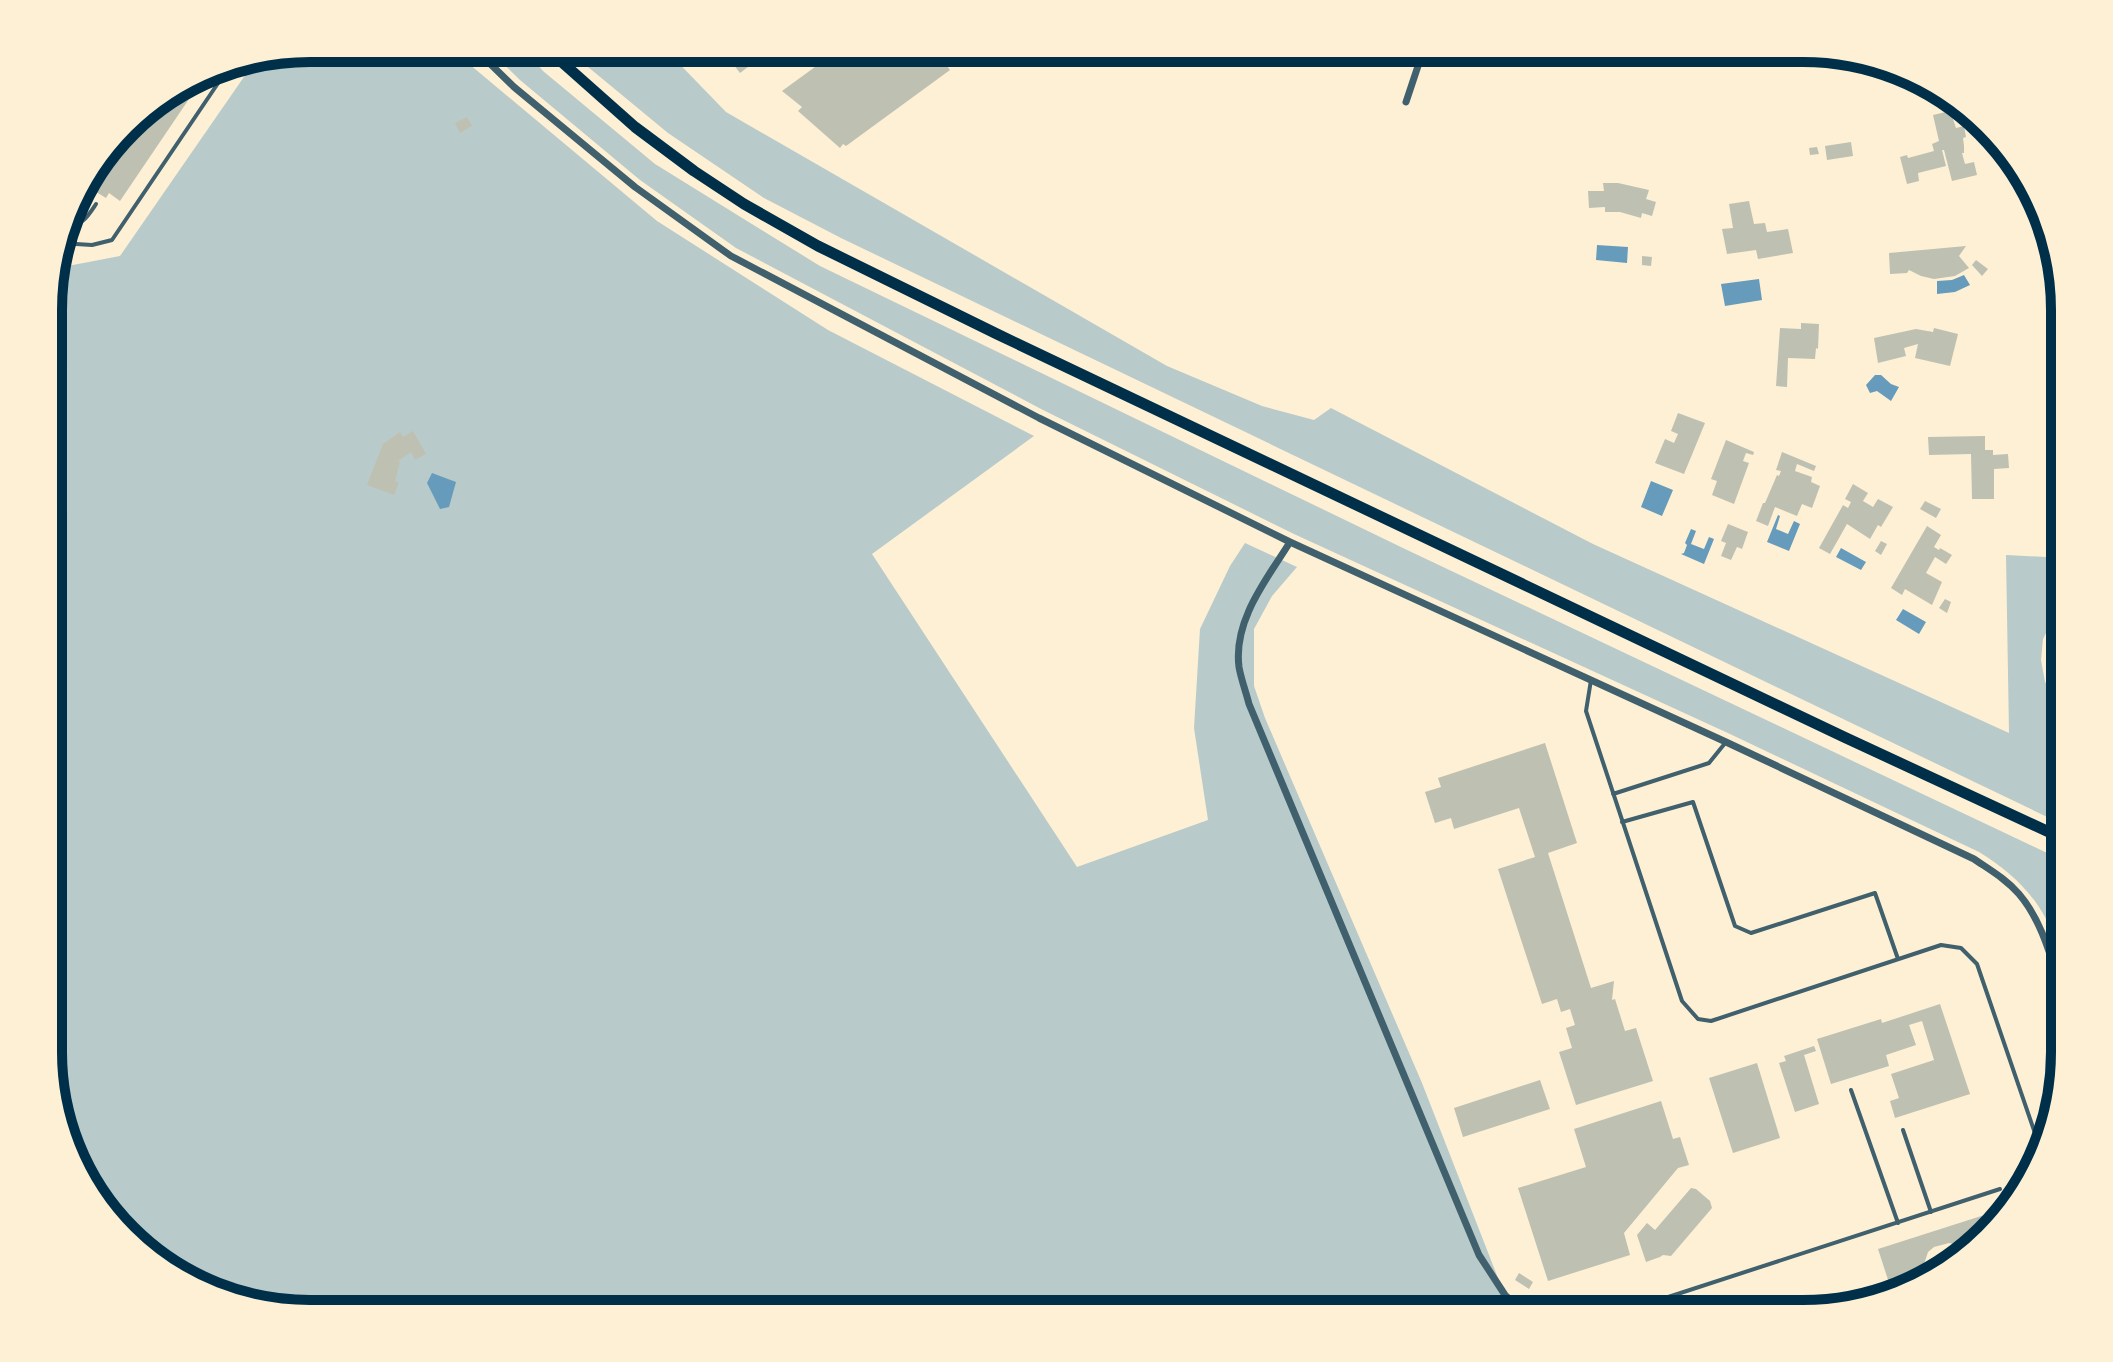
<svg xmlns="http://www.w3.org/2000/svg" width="2113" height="1362" viewBox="0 0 2113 1362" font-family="Quicksand,sans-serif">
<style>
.green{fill:#b9caca}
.water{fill:#669bbc}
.building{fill:#bec0b2}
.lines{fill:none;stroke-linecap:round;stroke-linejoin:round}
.service{stroke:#3f606c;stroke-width:4}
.minor{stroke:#3f606c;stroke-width:7}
.tertiary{stroke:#3f606c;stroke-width:9}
.primary{stroke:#003049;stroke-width:11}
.rim{fill:none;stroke:#003049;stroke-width:10}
</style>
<rect width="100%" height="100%" fill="#fdf0d5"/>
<path class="green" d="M310 48H450L657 221 828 330 1034 436 872 554 1077 867 1208 820 1194 728 1200 629 1230 566 1245 543 1297 567 1272 596 1254 629V686L1265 718 1422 1083 1512 1314H309L226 1300 164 1270 83 1184 50 1086V276L52 269 120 256 257 58Z
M487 48H523L543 71 655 164 820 266 1405 549 2064 861V971C2058 954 2054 933 2045 917 2029 888 2006 869 1979 852L1730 734 1294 534 1043 410 736 248 640 180 520 80Z
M569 48H664L726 112 1167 366 1262 406 1314 420 1331 408 1593 544 2009 733 2006 555 2064 558V606L2050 625 2043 639 2041 660 2045 682 2064 707V825L841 238 764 198 668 133 582 62Z"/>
<path class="water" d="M1597 245 1628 247 1627 263 1596 260Z
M1964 275 1970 285 1955 292 1937 294V281L1952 280Z
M1759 279 1762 300 1725 306 1721 284Z
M1875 375H1881L1891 384 1899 387 1891 401 1877 391 1870 393 1866 385Z
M432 473 456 482 449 507 440 509 427 483Z
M1651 481 1673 490 1662 516 1641 507Z
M1778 515 1780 516 1776 529 1788 534 1794 521 1800 524 1789 551 1767 542Z
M1691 529 1696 531 1691 544 1704 549 1709 537 1714 539 1704 564 1681 554 1684 553 1687 545 1685 543Z
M1841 548 1866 562 1861 570 1836 557Z
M1903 609 1926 622 1919 634 1896 620Z"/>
<path class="building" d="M721 48H773L740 73Z
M841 48H934L950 70 846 146 843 144 840 148 798 111 802 107 782 91Z
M1652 48H1689L1664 65Z
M1698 48H1716L1704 56Z
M210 68 120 201 109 193 106 198 93 190 96 185 86 179 137 113Z
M1959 109 1961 117 1953 119 1956 128 1964 126 1966 137 1963 138 1964 146V153H1962L1965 164 1974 162 1977 175 1952 181 1944 150H1942L1946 166 1918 173 1919 181 1907 184 1900 157 1907 155 1908 158 1934 151 1932 144 1939 141 1933 115Z
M467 117 472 126 460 133 455 123Z
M1851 142 1853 156 1827 160 1825 146Z
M1817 147 1819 154 1810 155 1809 148Z
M1603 183H1618L1649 190 1646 199 1656 202 1652 216 1642 213 1641 218 1620 212H1605V207L1589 208 1588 191H1604Z
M1749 201 1754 224 1765 223 1767 232 1788 229 1793 253 1758 259 1756 250 1727 254 1722 229 1733 228 1729 204Z
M1966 246 1959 256 1969 268 1955 276 1934 279 1921 276 1909 270 1907 273 1890 274 1889 253Z
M1642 256 1652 257 1651 266 1642 265Z
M1976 260 1988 269 1982 276 1972 265Z
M1801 323 1819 324 1818 349 1816 348 1815 359 1788 358 1787 387 1776 386 1780 328 1801 329Z
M1934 328 1958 334 1950 366 1915 358 1918 344 1904 348 1906 356 1878 363 1874 338 1916 329 1933 332Z
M1678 413 1705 423 1684 474 1655 463 1665 439 1674 443 1678 434 1671 431Z
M413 431 426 454 415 460 411 452 398 461 400 462 395 481 399 483 394 495 367 485 383 444 400 432 403 437Z
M1985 436V450H1993V455L2008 454 2009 468 1994 469V499H1972L1971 454 1929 455 1928 437Z
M1726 440 1754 452 1753 455 1746 453 1743 461 1749 463 1734 504 1712 495 1717 481 1711 479Z
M1782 452 1816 466 1814 471 1797 464 1795 471 1812 477 1811 482 1820 486 1812 508 1802 504 1797 516 1775 507 1768 526 1756 521 1763 503H1765L1777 475 1779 476 1781 471 1776 470Z
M1853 484 1868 493 1863 501 1873 507 1878 499 1893 507 1881 527 1878 525 1870 539 1847 524 1830 554 1819 548 1843 505 1848 508 1851 502 1845 499Z
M1925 501 1941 509 1936 518 1920 509Z
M1728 524 1748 532 1742 549 1737 547 1731 560 1721 556 1726 543 1721 541Z
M1927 526 1941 535 1934 547 1939 550 1940 548 1952 555 1946 564 1935 557 1926 573 1942 582 1932 605 1905 589 1902 595 1891 588Z
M1881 541 1887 544 1881 555 1875 551Z
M1945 599 1951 602 1947 613 1939 608Z
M1545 743 1577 843 1548 853 1591 988 1614 981 1612 1000 1615 999 1625 1031 1636 1028 1653 1081 1576 1105 1559 1052 1572 1048 1566 1028 1575 1025 1570 1009 1561 1012 1557 999 1542 1004 1498 869 1535 857 1519 808 1454 829 1451 818 1435 823 1425 792 1441 787 1438 778Z
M1940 1004 1970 1094 1895 1118 1890 1101 1899 1098 1891 1074 1934 1060 1922 1021 1909 1025 1916 1045 1886 1055 1889 1066 1831 1084 1817 1039 1881 1019 1882 1023Z
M1814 1046 1816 1051 1804 1055 1819 1104 1795 1112 1779 1063 1786 1061 1784 1056Z
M1757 1063 1780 1138 1733 1153 1709 1078Z
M1540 1080 1550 1109 1463 1137 1454 1108Z
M1661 1101 1673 1139 1680 1137 1689 1165 1678 1168 1624 1233 1630 1255 1548 1281 1518 1188 1586 1167 1574 1129Z
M1691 1188 1696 1189 1710 1201 1712 1208 1671 1256 1663 1255 1660 1257 1646 1262 1637 1235 1647 1223 1655 1230Z
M2000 1210 2002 1216 1968 1247 1949 1243 1934 1247 1928 1252 1924 1264 1925 1273 1931 1280 1892 1292 1878 1249Z
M1519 1273 1533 1282 1529 1289 1515 1280Z"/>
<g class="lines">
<path class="service" d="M80 188 85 192
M66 224C82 227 88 216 96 204
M60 243 92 245 112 240 231 64
M1591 680 1586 711 1682 1001 1698 1019 1711 1021 1941 945 1961 948 1977 964 2039 1145
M1613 794 1709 763 1726 742
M1622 822 1693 802 1735 926 1751 933 1875 893 1898 959
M1851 1090 1898 1223
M1903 1130 1931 1212
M1629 1314 1659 1300 2000 1189"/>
<path class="minor" d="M474 48 514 87 635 187 731 256 1039 418 1290 542 1726 742 1974 859C1990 870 2006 879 2019 894 2043 922 2052 962 2064 997
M1406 102 1424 48
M2027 176C2044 224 2056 272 2064 322
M1290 542C1267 579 1233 620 1239 667 1241 679 1246 692 1249 704L1479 1255 1505 1295 1526 1314"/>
<path class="tertiary" d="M2064 619C2049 640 2050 666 2064 687"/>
<path class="primary" d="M546 48 635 127 694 171 744 204 818 246 997 334 1844 737 2064 839"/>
</g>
<path d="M0 0H2113V1362H0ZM310 62H1803A248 248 0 0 1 2051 310V1052A248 248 0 0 1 1803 1300H310A248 248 0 0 1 62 1052V310A248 248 0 0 1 310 62Z" fill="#fdf0d5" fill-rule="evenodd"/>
<path class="rim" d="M310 62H1803A248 248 0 0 1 2051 310V1052A248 248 0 0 1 1803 1300H310A248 248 0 0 1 62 1052V310A248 248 0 0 1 310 62Z"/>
</svg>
